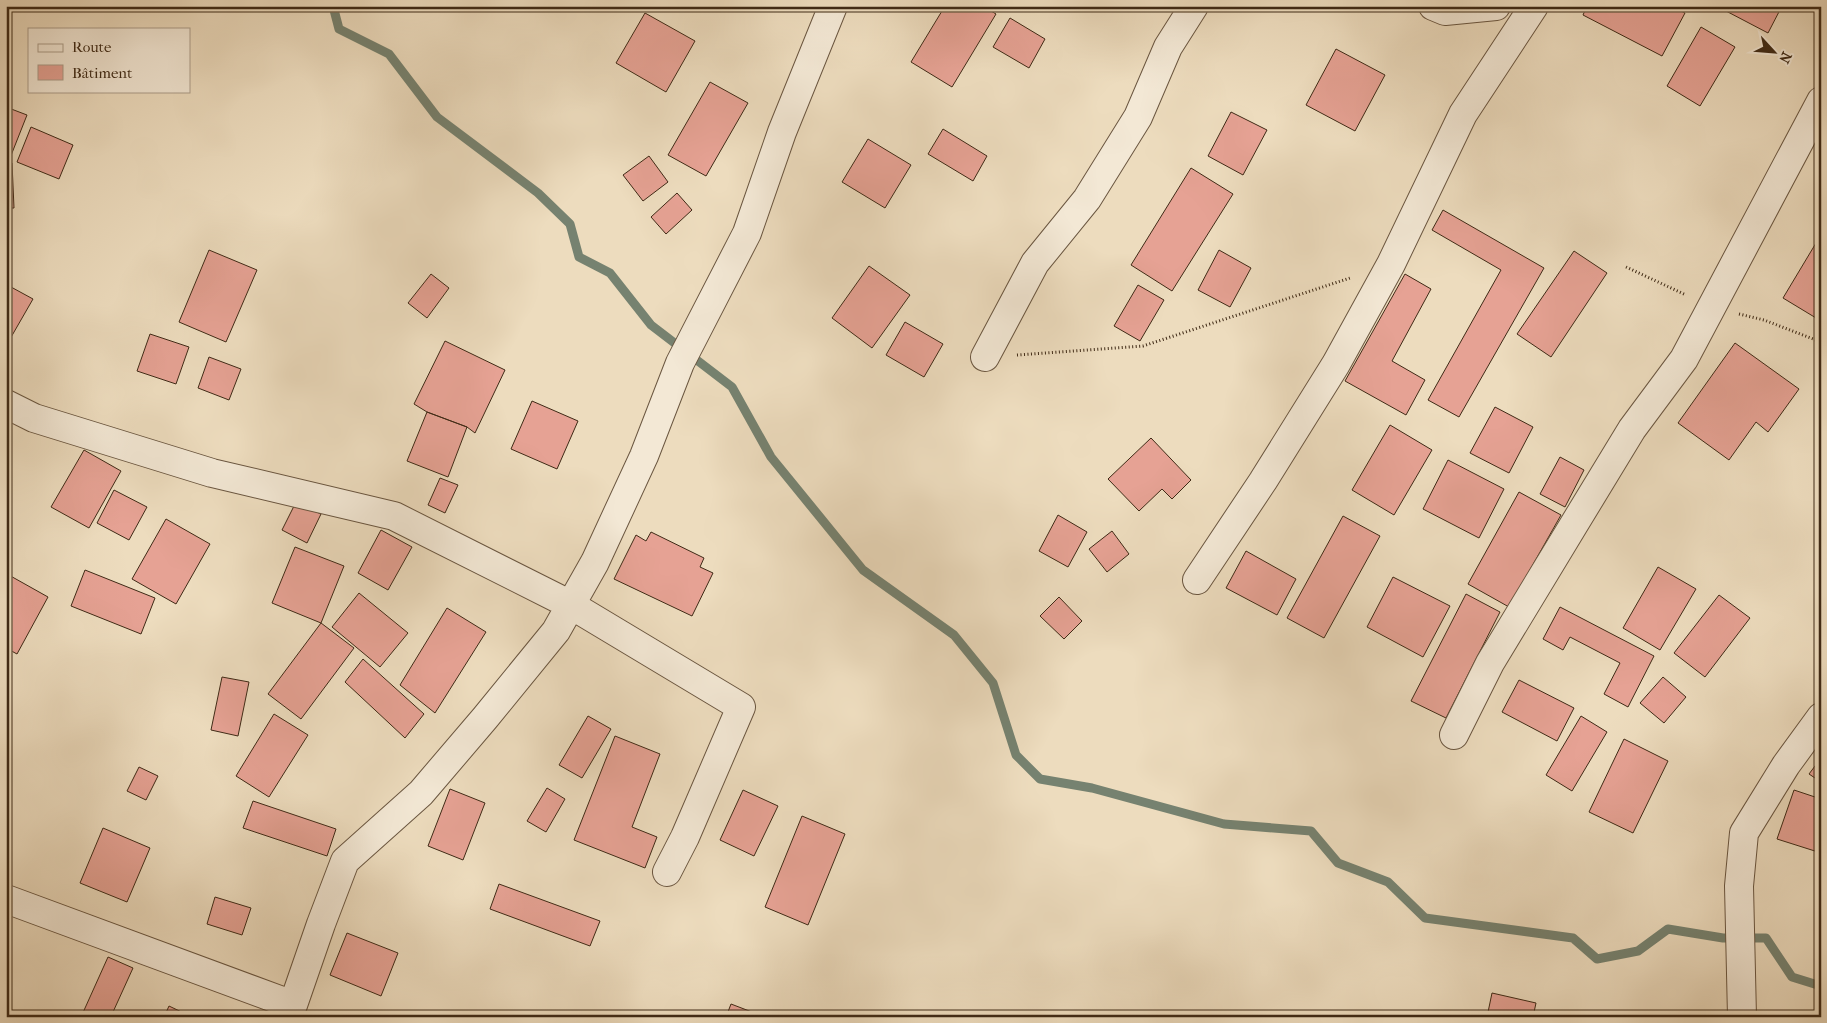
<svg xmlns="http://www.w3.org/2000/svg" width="1827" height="1023" viewBox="0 0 1827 1023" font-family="'IM FELL French Canon',serif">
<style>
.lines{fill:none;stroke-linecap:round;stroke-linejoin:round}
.stream{stroke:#768270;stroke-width:9}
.building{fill:#e6a294;stroke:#3f2a16}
.minor-casing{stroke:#6a5640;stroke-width:30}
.path{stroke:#3f2a16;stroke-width:3;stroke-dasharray:1 2.5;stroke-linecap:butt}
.minor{stroke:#f3e8d5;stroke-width:28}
</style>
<rect width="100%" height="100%" fill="#eddcbe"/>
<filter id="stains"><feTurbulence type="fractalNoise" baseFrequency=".004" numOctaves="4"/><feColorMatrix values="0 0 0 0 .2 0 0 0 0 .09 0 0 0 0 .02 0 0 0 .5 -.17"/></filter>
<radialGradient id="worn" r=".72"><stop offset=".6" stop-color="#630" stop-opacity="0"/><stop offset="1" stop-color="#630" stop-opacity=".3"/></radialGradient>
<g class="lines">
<path class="stream" d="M333 6 339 29 389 54 437 117 538 193 570 224 579 257 610 273 651 325 732 387 771 457 863 570 954 635 993 683 1016 755 1040 779 1092 788 1224 824 1311 831 1338 863 1388 882 1425 918 1573 938 1597 959 1638 951 1668 929 1723 938H1766L1792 977 1821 986"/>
</g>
<path class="building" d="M645 6H656L653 11Z
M690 6H700L697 11Z
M945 6H983L996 14 952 87 911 62Z
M994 6H1005L1003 11Z
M1587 6H1671L1685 13 1662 56 1583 15Z
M1728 6H1782L1768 33 1726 11Z
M645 13 695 41 666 92 616 63Z
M1010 18 1045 39 1029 68 993 47Z
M1701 27 1735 47 1700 106 1667 86Z
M1336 49 1385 75 1355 131 1306 105Z
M710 82 748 103 706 176 668 155Z
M6 107 27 115 10 158 6 156Z
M1231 112 1267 130 1243 175 1208 156Z
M31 127 73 145 59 179 17 162Z
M943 129 987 156 973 181 928 154Z
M868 139 911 165 885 208 842 182Z
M649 156 668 182 643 201 623 175Z
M6 163H12L14 208H6Z
M1191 168 1233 194 1172 291 1131 265Z
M677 193 692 210 666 234 651 217Z
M1443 210 1544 268 1459 417 1428 400 1501 270 1432 230Z
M1819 238 1821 239V321L1783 298Z
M209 250 257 270 226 342 179 322Z
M1219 250 1251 268 1230 307 1198 290Z
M1574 251 1607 273 1551 357 1517 334Z
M869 266 910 295 872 348 832 318Z
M431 274 449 288 427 318 408 303Z
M1405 274 1431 289 1392 361 1425 380 1406 415 1345 381Z
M1138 285 1164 300 1140 341 1114 326Z
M6 287 10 289 11 287 33 299 10 339 6 337Z
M905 322 943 344 924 377 886 355Z
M150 334 189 347 176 384 137 371Z
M445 341 505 370 475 433 467 427 427 412 414 404Z
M1735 343 1799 389 1768 432 1756 422 1729 460 1678 423Z
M209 357 241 369 229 400 198 388Z
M532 401 578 421 557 469 511 449Z
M1495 407 1533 427 1509 473 1470 453Z
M427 412 467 427 448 477 407 461Z
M1390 425 1432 450 1394 515 1352 490Z
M1151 438 1191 480 1172 499 1162 489 1139 511 1108 479Z
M84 450 121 471 89 528 51 507Z
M1560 457 1584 470 1565 507 1540 494Z
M1448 460 1504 489 1479 538 1423 509Z
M440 478 458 485 445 513 428 505Z
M114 490 147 507 129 540 97 523Z
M1519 492 1561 515 1509 607 1468 584Z
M296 502 321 514 307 543 282 530Z
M1058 515 1087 532 1068 567 1039 551Z
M1343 516 1380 536 1324 638 1287 618Z
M166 519 210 544 176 604 132 579Z
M381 530 412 547 388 590 358 573Z
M1112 531 1129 554 1107 572 1089 549Z
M651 532 704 558 700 567 713 573 692 616 614 579 636 535 646 541Z
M295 547 344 566 321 623 272 603Z
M1246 551 1296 579 1277 615 1226 588Z
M1658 567 1696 589 1660 650 1623 628Z
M85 570 155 598 141 634 71 606Z
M7 574 48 597 17 654 6 648Z
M1393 577 1450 606 1423 657 1367 627Z
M359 593 408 633 380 667 332 627Z
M1466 594 1500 612 1446 718 1411 701Z
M1719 595 1750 618 1705 677 1674 653Z
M1059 597 1082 621 1064 639 1040 616Z
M1560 607 1654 656 1628 707 1604 694 1620 663 1570 637 1563 650 1543 639Z
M447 608 486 632 435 713 400 685Z
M321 623 354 648 301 719 268 694Z
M363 659 424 714 405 738 345 682Z
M222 677 249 682 238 736 211 730Z
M1663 677 1686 697 1664 723 1640 703Z
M1519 680 1574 708 1557 741 1502 712Z
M274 714 308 735 269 797 236 776Z
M588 716 611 729 582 778 559 765Z
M1581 716 1607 732 1572 791 1546 775Z
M615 736 660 754 632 827 657 837 645 868 574 840Z
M1624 739 1668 761 1633 833 1589 812Z
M1821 758V782L1809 774Z
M139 767 158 776 146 800 127 791Z
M547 788 565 799 546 832 527 821Z
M450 789 485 803 463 860 428 846Z
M743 790 778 806 754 856 720 840Z
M1794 790 1821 799V844L1818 852 1777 839Z
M253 801 336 829 327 856 243 828Z
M802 816 845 834 808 925 765 907Z
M103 828 150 848 127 902 80 883Z
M499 884 600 921 590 946 490 909Z
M215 897 251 908 242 935 207 924Z
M347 933 398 953 381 996 330 975Z
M108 957 133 968 113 1012 123 1017H81Z
M1492 993 1536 1003 1533 1017H1487Z
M731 1004 765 1017H726Z
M169 1006 192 1017H164Z"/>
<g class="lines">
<defs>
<path id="minor" d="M1433 6 1445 11 1496 6
M985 357 1035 263 1087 199 1138 117 1168 47 1194 6
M6 404 34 418 212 473 394 516 571 605 741 707 685 837 667 872
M1197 580 1263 481 1336 364 1391 264 1463 114 1534 6
M1454 735 1490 663 1573 526 1632 429 1684 359 1821 101
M6 899 293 1005
M284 1017 293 1005 321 924 345 861 421 793 485 718 556 631 595 562 644 456 680 363 747 233 782 132 833 6
M1742 1017 1739 886 1744 833 1786 765 1821 717"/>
</defs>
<use href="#minor" class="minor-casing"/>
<path class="path" d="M1626 267 1686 295
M1739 314 1764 320 1821 342
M1017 355 1143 346 1350 278"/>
<use href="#minor" class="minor"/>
</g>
<rect width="1827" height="1023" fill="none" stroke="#eddcbe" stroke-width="25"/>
<rect x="8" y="8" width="1812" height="1008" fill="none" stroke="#3f2a16" stroke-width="2.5"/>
<rect x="12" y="12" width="1802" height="998" fill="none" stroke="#3f2a16"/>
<rect x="28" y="28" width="162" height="65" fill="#f3e8d5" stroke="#ab9c89"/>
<rect x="38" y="44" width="25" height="8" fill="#f3e8d5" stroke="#ab9c89"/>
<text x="72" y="52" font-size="15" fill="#3f2a16">Route</text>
<rect x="38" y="65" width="25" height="15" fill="#e6a294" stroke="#ab9c89"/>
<text x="72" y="78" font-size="15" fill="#3f2a16">Bâtiment</text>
<g transform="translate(1774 52) rotate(116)" stroke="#f3e8d5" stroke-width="4" paint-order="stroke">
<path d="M0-4L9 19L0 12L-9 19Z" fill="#3f2a16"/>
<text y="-8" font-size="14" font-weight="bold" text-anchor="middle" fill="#3f2a16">N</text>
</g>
<rect width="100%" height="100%" filter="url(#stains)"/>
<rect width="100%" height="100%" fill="url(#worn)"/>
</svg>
